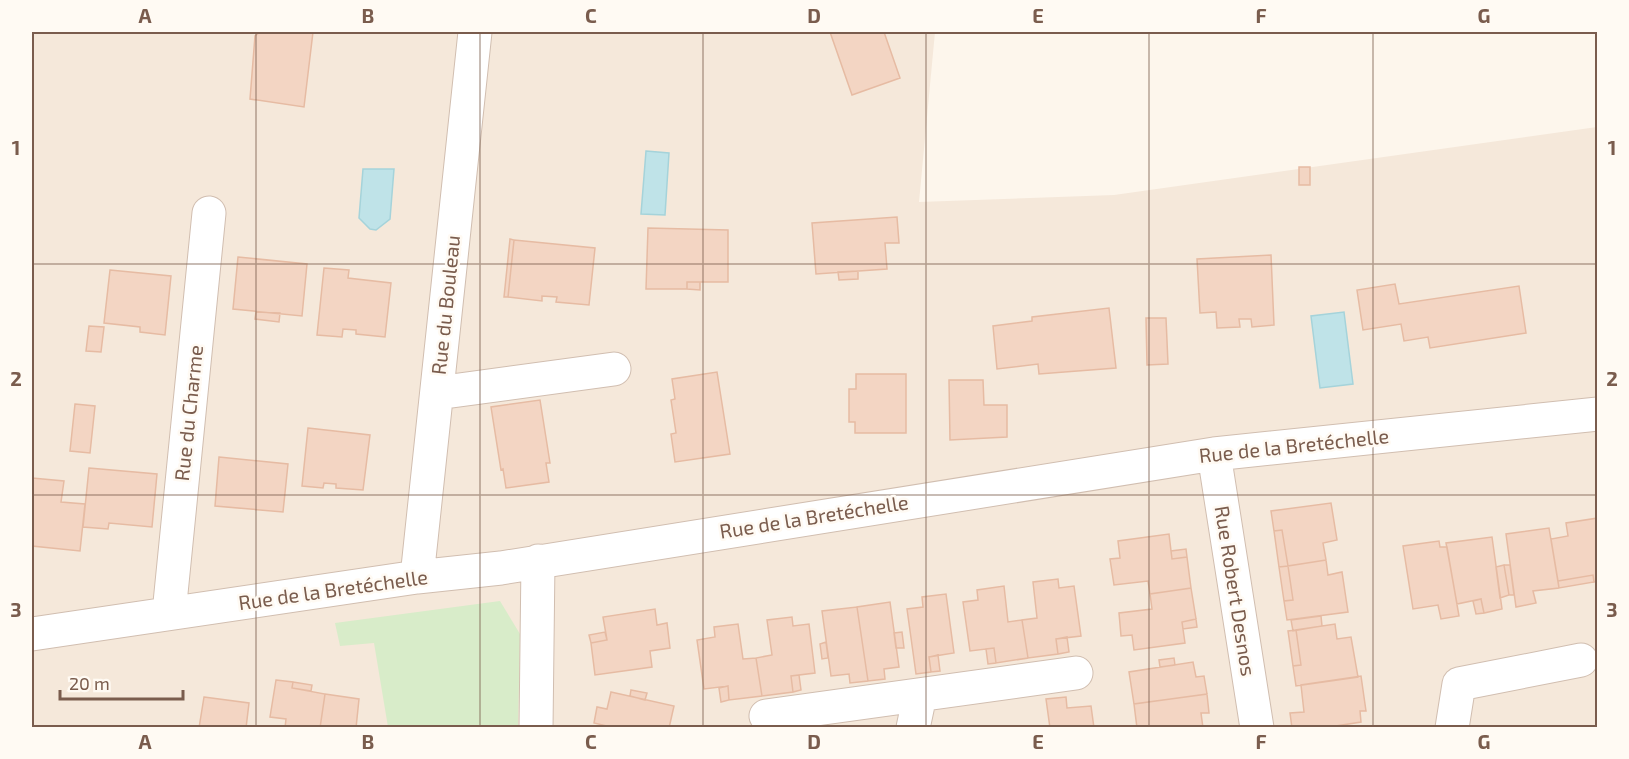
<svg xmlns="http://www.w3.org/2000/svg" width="1629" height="759" viewBox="0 0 1629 759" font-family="'Exo 2',sans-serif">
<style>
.residential{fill:#f5e8da}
.green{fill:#d8ecc9}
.water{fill:#bfe3e8;stroke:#a5d3da;stroke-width:1.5}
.building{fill:#f3d5c3;stroke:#e6bba3;stroke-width:1.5}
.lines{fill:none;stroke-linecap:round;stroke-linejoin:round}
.street-casing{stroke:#d1beb0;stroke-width:35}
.street{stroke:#fff;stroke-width:33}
.grid{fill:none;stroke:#7a5c4d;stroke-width:1.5;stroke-opacity:0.55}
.labels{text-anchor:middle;stroke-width:5;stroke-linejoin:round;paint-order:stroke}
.street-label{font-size:20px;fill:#7a5c4d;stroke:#fffaf3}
.neatline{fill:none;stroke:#7a5c4d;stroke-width:2}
.grid-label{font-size:20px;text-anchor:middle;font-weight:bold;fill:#7a5c4d}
</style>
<rect width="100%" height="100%" fill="#fdf6ec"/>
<path class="residential" d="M32 32H935L919 202 1114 195 1597 127V727H32Z"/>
<path class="green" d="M500 601 520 634 518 727H388L374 643 340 646 335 623Z"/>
<path class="water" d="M646 151 669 153 665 215 641 214Z
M363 169H394L390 219 376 230 370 229 359 218Z
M1344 312 1353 384 1320 388 1311 316Z"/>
<path class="building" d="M260 32H313L304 107 250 99 255 36Z
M830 32H884L900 78 852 95Z
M1299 167H1310V185H1299Z
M897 217 899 243H885L887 269 816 274 812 223Z
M648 228 728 230V282H687V289H646Z
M510 239 514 240 508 297H504Z
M514 240 595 248 589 305 556 302 557 297 542 296V301L508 297Z
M1271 255 1274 325 1252 327 1251 319H1239L1240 327 1217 328 1216 312 1200 313 1197 259Z
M238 257 307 264 302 316 233 309Z
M324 268 349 270 348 278 391 283 385 337 356 334V330L343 329 342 337 317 335Z
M110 270 171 276 165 335 140 332V327L104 323Z
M858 271V279L839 280 838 272Z
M687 282H700V290L687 289Z
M1395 284 1399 304 1519 286 1526 333 1430 348 1428 337 1404 341 1401 324 1363 330 1357 290Z
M1109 308 1116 368 1039 374 1038 364 997 369 993 326 1032 321V317Z
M256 312 280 313 279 322 255 319Z
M1146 318H1166L1168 364 1147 365Z
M89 326 104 327 101 352 86 351Z
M717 372 730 454 675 462 671 434 676 433 671 400 675 399 672 379Z
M856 374H906V433H855V422H849V389H856Z
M949 380H983L984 405H1007V437L950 440Z
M540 400 550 463H546L549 482 506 488 503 469 501 470 491 407Z
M75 404 95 406 90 453 70 451Z
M308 428 370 435 363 490 336 488V484L324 483 323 488 302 486Z
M219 457 288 464 283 512 215 506Z
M89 468 157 474 152 527 109 523 108 529 83 527Z
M32 478 64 481 61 502 85 504 80 551 32 546Z
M1331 503 1337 540 1323 543 1326 560 1288 566 1282 530 1274 531 1271 511Z
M1598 518V581L1594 582 1593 575 1558 581 1551 539 1568 536 1566 523Z
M1549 528 1559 588 1533 591 1536 603 1516 607 1506 534Z
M1282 530 1288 566 1279 567 1274 531Z
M1169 534 1172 559 1187 557 1191 588 1150 594 1148 581 1114 585 1110 559 1120 558 1118 541Z
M1492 537 1502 609 1484 613 1481 599 1457 604 1446 543Z
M1439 541 1440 547H1447L1459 616 1441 619 1438 605 1413 609 1403 546Z
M1186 549 1187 557 1172 559 1171 551Z
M1326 560 1328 575 1342 572 1348 612 1287 620 1284 601 1293 600 1288 566Z
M1504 565 1509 595 1500 598 1496 567Z
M1504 565H1510L1514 595H1509Z
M1288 566 1293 600 1284 601 1279 567Z
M1593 575 1594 582 1559 588 1558 581Z
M1058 579 1059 588 1074 586 1081 636 1056 639 1058 654 1028 658 1022 620 1037 618 1033 582Z
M1004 586 1008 622 1022 620 1028 658 996 663 994 648 970 651 963 602 978 600 977 590Z
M1191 588 1196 619 1182 622 1185 643 1134 650 1132 635 1121 636 1119 613 1152 609 1150 594Z
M946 594 954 653 929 657 931 672 916 674 907 609 923 607 922 597Z
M1481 599 1484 613 1476 614 1473 601Z
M890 602 899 667 884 669 885 679 868 681 857 607Z
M857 607 868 681 850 683 849 674 831 676 822 611Z
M655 609 657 625 667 623 670 648 650 651 652 667 595 675 591 643 607 640 603 617Z
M1321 616 1322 626 1293 631 1291 620Z
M792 617 793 626 809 624 815 673 791 676 793 692 762 696 756 658 772 655 767 620Z
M1196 619 1197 627 1183 629 1182 622Z
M738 624 743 659 756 658 762 696 729 700 728 686 704 689 697 640 715 637 714 627Z
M1335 624 1337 639 1351 637 1358 677 1296 686 1293 666 1301 665 1296 630Z
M1296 630 1301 665 1293 666 1288 631Z
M605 632 607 640 591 643 589 635Z
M902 632 904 648H896L894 633Z
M1067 637 1069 652 1058 654 1056 639Z
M826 642 828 658 822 659 820 644Z
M994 648 996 663 988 664 986 649Z
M938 655 940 671 931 672 929 657Z
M1174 658 1175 665 1160 667 1159 660Z
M1193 662 1196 677 1204 676 1207 694 1134 704 1129 672Z
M799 675 801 690 793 692 791 676Z
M1361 676 1366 711H1360L1361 722 1323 728H1292L1290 713 1304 712 1301 685Z
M276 680 293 682 292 688 325 694 320 728H285L286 719 270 717Z
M293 682 312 685 311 691 292 688Z
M728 686 729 700 721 702 719 688Z
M631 690 647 693 645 700 630 696Z
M611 692 674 706 669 728H615L594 723 597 707 607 709Z
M325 694 359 699 356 728H320Z
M1207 694 1209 713H1201L1203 728H1137L1134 704Z
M204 697 249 703 246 728H199Z
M1066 697 1067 708 1091 706 1094 728H1050L1046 699Z"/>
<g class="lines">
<defs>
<path id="street" d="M437 393 614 369
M1214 454 1257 728
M417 577 475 32
M169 613 209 213
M32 634 417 577 501 568 1214 454 1598 414
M766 716 1076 673
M536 728 538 561
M913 728 920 695
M1452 728 1459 684 1581 660"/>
</defs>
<use href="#street" class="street-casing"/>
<use href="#street" class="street"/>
</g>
<path class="grid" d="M256 32V728M480 32V728M703 32V728M926 32V728M1149 32V728M1373 32V728M32 264H1598M32 495H1598"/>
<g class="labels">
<g class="street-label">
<text transform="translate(446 305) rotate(-84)" y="7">Rue du Bouleau</text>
<text transform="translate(189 413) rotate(-84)" y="7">Rue du Charme</text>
<text transform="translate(1294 446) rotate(-6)" y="7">Rue de la Bretéchelle</text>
<text transform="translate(814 517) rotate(-9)" y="7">Rue de la Bretéchelle</text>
<text transform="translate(333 590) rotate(-8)" y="7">Rue de la Bretéchelle</text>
<text transform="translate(1235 591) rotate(81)" y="7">Rue Robert Desnos</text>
</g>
</g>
<rect width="1629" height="759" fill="none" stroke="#fffaf3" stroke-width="66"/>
<path d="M60 690v9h123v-9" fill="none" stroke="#7a5c4d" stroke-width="3"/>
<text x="69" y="690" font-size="18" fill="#7a5c4d" stroke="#fffaf3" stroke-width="4.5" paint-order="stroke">20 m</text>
<rect x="33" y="33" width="1563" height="693" class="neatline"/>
<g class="grid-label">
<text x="145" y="23">A</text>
<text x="368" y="23">B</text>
<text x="591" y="23">C</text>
<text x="814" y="23">D</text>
<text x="1038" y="23">E</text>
<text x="1261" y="23">F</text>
<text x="1484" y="23">G</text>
<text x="16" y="155">1</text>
<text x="1612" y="155">1</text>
<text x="16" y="386">2</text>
<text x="1612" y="386">2</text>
<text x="16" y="617">3</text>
<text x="1612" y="617">3</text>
<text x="145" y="749">A</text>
<text x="368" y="749">B</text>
<text x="591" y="749">C</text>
<text x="814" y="749">D</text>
<text x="1038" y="749">E</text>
<text x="1261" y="749">F</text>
<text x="1484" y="749">G</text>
</g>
</svg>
